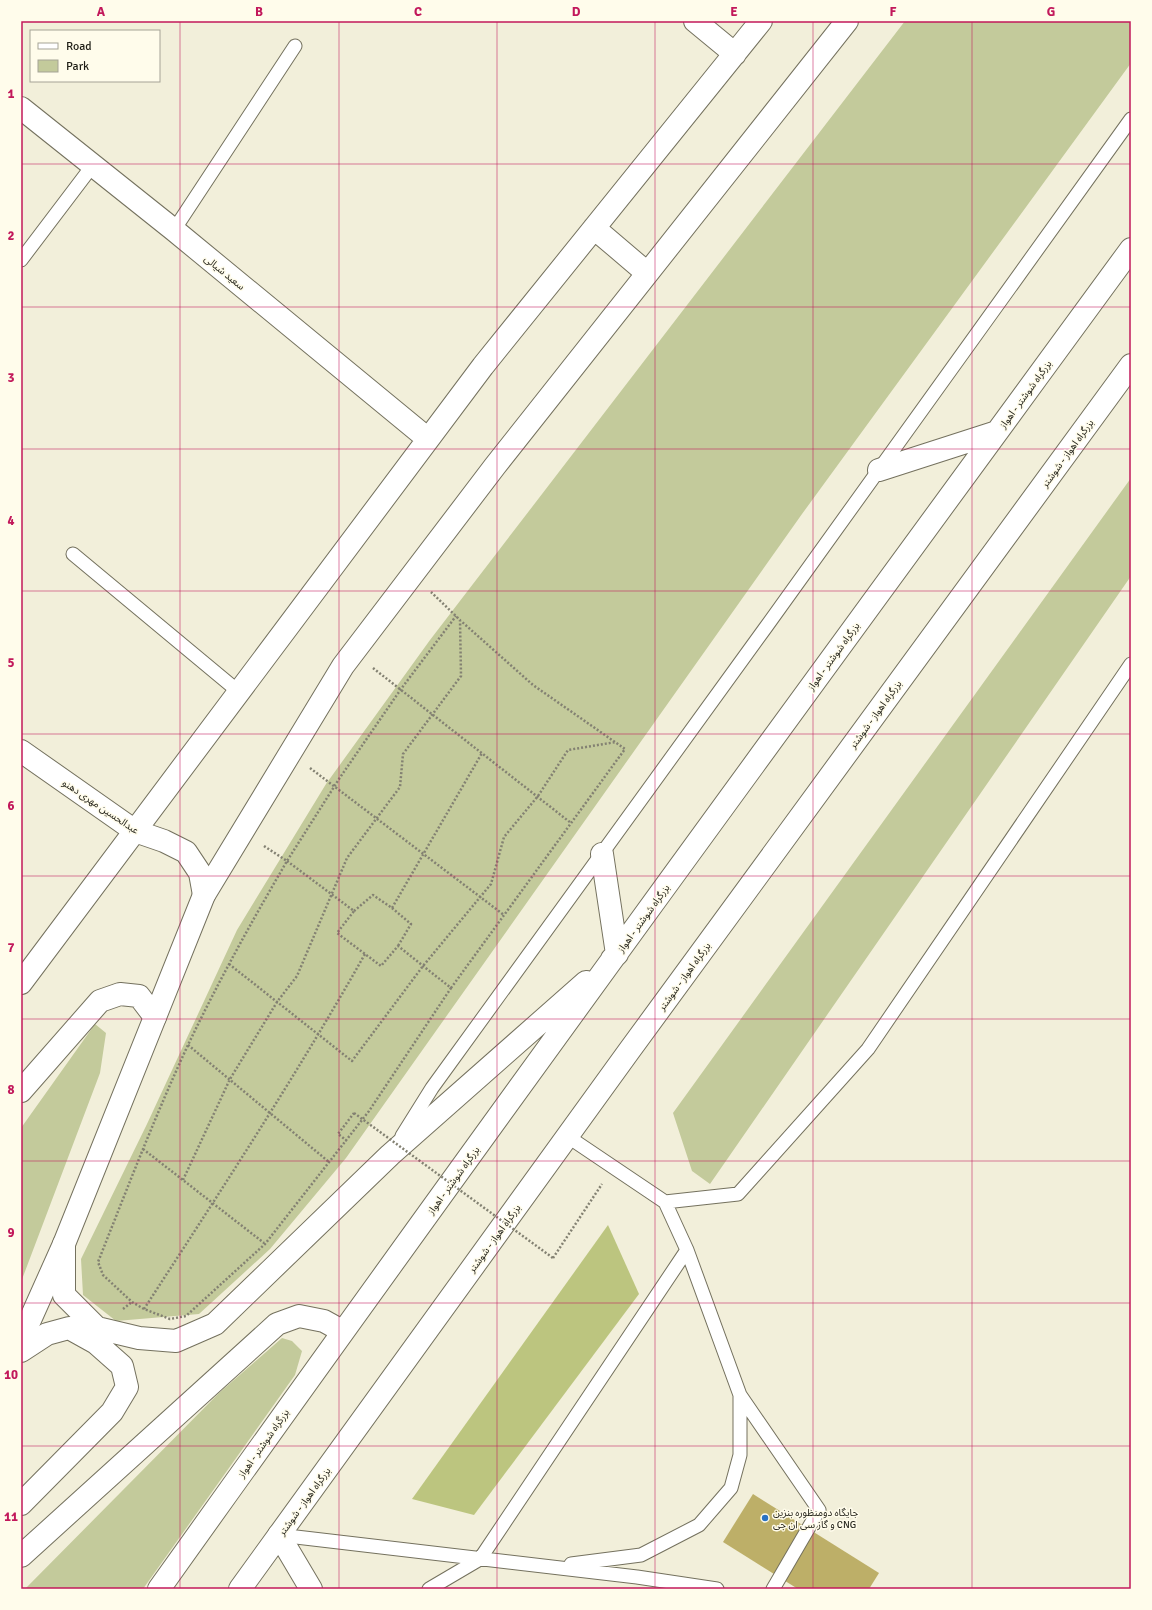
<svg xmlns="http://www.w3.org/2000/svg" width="1152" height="1610" viewBox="0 0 1152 1610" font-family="Signika,'Noto Sans Arabic',sans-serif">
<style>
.green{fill:#c3ca9b}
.forest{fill:#bcc57f}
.building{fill:#bdaf68}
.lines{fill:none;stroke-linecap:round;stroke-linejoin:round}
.lane-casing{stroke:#74715e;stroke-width:15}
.street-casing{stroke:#74715e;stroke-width:24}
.secondary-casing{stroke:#74715e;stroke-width:24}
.highway-casing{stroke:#74715e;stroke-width:24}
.path{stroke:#838172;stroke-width:2.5;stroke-dasharray:2 2;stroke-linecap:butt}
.lane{stroke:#fff;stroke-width:13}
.street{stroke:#fff;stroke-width:22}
.secondary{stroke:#fff;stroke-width:22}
.highway{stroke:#fff;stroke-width:22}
.path-bridge{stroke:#838172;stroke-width:2.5;stroke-dasharray:2 2;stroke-linecap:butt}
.grid{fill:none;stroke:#c2185b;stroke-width:1;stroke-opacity:0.55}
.poi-dot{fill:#2972c3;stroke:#fffceb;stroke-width:1.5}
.labels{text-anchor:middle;stroke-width:3;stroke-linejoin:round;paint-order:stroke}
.street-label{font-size:10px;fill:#1f1e16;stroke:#fffceb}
.poi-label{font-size:10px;fill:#1f1e16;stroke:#fffceb;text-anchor:start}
.neatline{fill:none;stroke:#c2185b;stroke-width:1.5}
.grid-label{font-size:13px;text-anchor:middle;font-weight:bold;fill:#c2185b}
</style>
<rect width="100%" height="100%" fill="#f2efda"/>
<path class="green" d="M905 21H1131V63L802 514 346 1158 270 1249 199 1314 116 1321 83 1295 81 1259 147 1124 237 930 326 784 430 640Z
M1131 478V576L710 1184 692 1171 673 1113Z
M95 1024 106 1033 100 1073 21 1282V1128Z
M282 1338 292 1341 302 1351 295 1375 143 1589H25L219 1393Z"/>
<path class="forest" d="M608 1225 639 1294 474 1515 412 1499Z"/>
<path class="building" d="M753 1494 879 1573 869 1589H798L723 1542Z"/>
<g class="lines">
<defs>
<path id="lane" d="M174 230 295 46
M21 260 93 165
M73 554 239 692
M402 1136 432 1088 766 627 1131 119
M567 1136 665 1202 738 1194 868 1049 1131 664
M665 1202 687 1250 740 1395 819 1510 773 1589
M279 1535 637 1577 717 1589
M571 1564 641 1555 699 1525 731 1488 740 1455V1395
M429 1589 480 1559 687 1250"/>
<path id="street" d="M695 21 735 54
M21 108 174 230 428 439
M594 228 647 273
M21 751 135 831 164 841 186 852 200 873 204 895
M21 983 483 366 761 21
M21 1091 100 1001 120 994 139 996 155 1017
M279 1535 311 1589"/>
<path id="secondary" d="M21 1340 64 1244 204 895 343 666 495 466 847 21"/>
<path id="highway" d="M879 470 997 432
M602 854 617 954 612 959
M64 1244V1295L97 1328 139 1338 176 1341 215 1324 390 1155 586 982
M21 1351 47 1334 69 1328 96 1343 122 1366 127 1387 112 1412 21 1504
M21 1556 277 1324 299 1316 324 1321 342 1331
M159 1589C479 1140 805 694 1131 249
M240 1589 629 1051 1131 365"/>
</defs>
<use href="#lane" class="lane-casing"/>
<use href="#street" class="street-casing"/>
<use href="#secondary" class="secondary-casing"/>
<use href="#highway" class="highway-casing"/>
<path class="path" d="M373 668 571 823
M310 768 504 915
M264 846 287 861 339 779 401 689 456 616
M287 861 354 911 337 933 381 966 398 946 451 988 369 1111 265 1244 186 1316 170 1319 144 1309 132 1302 103 1275 98 1262C127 1189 155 1116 188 1045 218 982 252 921 287 861Z
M392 908 411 924 398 946
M354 911 373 895 392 908 482 753
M229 964 352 1061 423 966 491 884 504 837 538 796 568 750 616 742
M451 988 625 749 533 685 461 621
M188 1045 329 1162
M347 1141 338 1134 354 1113
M143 1149 264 1243
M183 1180 230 1079 277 1002 297 976 347 858 400 787 403 754 461 676 460 620 431 592
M553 1258 602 1184
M123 1309 132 1302
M144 1309C220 1192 296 1076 365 954"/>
<use href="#lane" class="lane"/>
<use href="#street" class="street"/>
<use href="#secondary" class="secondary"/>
<use href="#highway" class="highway"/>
<path class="path-bridge" d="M354 1113 553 1258"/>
</g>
<path class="grid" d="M180 21V1589M339 21V1589M497 21V1589M655 21V1589M813 21V1589M972 21V1589M21 164H1131M21 307H1131M21 449H1131M21 591H1131M21 734H1131M21 876H1131M21 1019H1131M21 1161H1131M21 1303H1131M21 1446H1131"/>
<circle class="poi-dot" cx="765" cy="1518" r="4"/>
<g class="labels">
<g class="street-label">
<text transform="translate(225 272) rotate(39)" y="4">سعید شیالی</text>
<text transform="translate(1025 394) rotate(-54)" y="4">بزرگراه شوشتر - اهواز</text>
<text transform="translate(1067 453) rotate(-54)" y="4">بزرگراه اهواز - شوشتر</text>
<text transform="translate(833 656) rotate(-54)" y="4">بزرگراه شوشتر - اهواز</text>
<text transform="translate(875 714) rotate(-54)" y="4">بزرگراه اهواز - شوشتر</text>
<text transform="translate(101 806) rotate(34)" y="4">عبدالحسین مهری دهنو</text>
<text transform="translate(643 918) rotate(-54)" y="4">بزرگراه شوشتر - اهواز</text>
<text transform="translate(684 976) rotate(-54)" y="4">بزرگراه اهواز - شوشتر</text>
<text transform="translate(453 1180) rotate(-54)" y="4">بزرگراه شوشتر - اهواز</text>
<text transform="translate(494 1238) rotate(-54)" y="4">بزرگراه اهواز - شوشتر</text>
<text transform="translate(263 1443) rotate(-55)" y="4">بزرگراه شوشتر - اهواز</text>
<text transform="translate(304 1501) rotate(-54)" y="4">بزرگراه اهواز - شوشتر</text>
</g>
<g class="poi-label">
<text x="773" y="1516">جایگاه دومنظوره بنزین<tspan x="773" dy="12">و گاز سی ان جی CNG</tspan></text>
</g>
</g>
<rect width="1152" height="1610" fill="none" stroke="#fffceb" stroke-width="44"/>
<rect x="30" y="30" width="130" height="52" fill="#fffceb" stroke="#a5a396"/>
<rect x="38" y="43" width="20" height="6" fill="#ffffff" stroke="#a5a396"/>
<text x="66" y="50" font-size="12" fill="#1f1e16">Road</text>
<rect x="38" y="60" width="20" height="12" fill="#c3ca9b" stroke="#a5a396"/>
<text x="66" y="70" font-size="12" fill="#1f1e16">Park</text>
<rect x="22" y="22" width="1108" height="1566" class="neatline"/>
<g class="grid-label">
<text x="101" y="16">A</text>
<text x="259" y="16">B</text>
<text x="418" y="16">C</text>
<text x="576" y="16">D</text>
<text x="734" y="16">E</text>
<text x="893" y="16">F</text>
<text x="1051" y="16">G</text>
<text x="11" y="98">1</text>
<text x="11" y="240">2</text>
<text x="11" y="382">3</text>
<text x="11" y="525">4</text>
<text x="11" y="667">5</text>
<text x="11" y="810">6</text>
<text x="11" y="952">7</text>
<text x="11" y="1094">8</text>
<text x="11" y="1237">9</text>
<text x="11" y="1379">10</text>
<text x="11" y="1521">11</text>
</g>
</svg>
